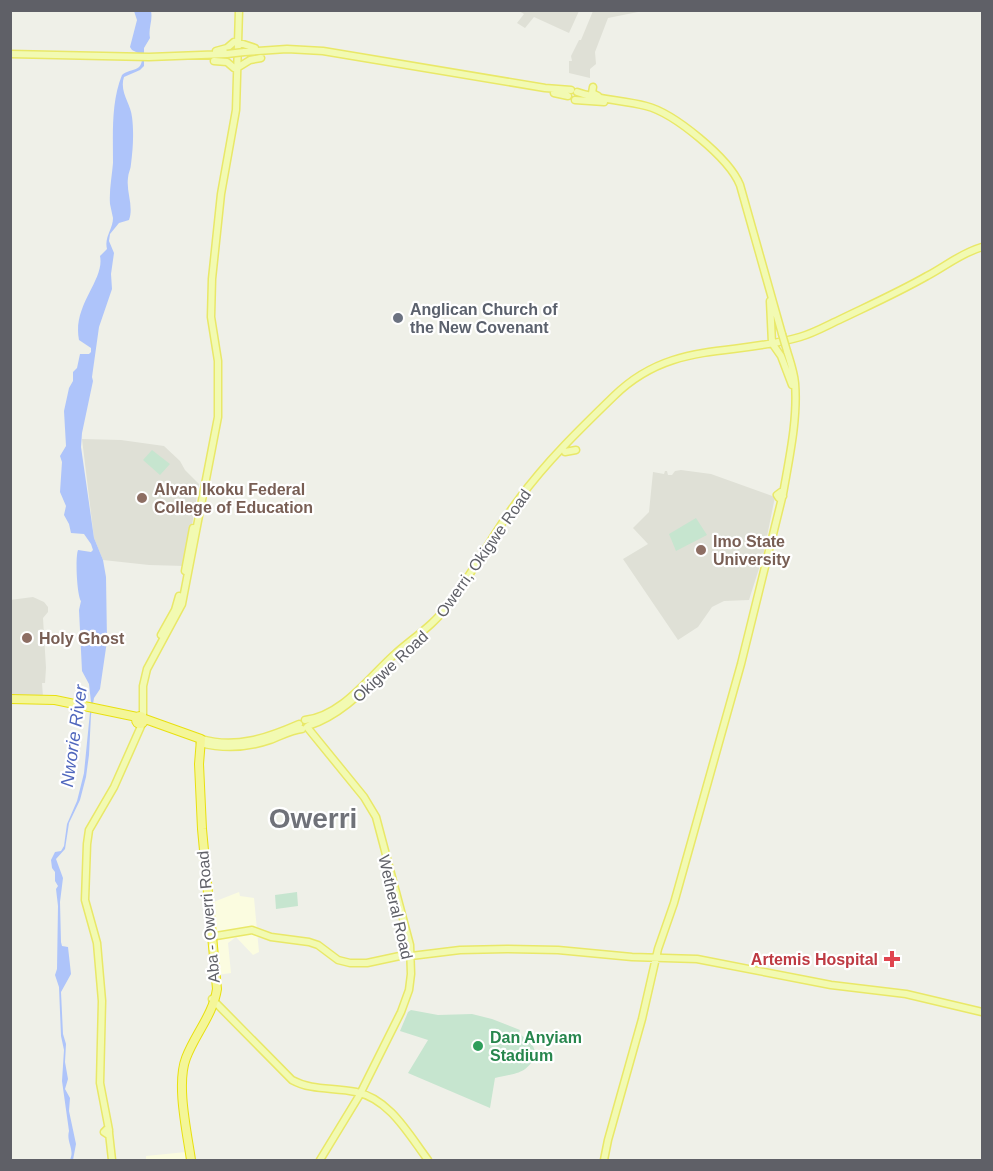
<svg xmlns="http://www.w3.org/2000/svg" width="993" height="1171" viewBox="0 0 993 1171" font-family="Helvetica,sans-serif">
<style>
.commercial{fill:#fbfce0}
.education{fill:#dfe0d6}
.green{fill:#c6e5cf}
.water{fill:#aec4fa}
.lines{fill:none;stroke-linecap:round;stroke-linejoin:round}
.major-casing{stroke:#e9e868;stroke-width:9}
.highway-casing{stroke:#e8e00f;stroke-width:10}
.major{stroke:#f2fab2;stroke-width:6}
.highway{stroke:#f4f698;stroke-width:8}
.major-bridge-casing{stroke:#e9e868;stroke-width:9;stroke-linecap:butt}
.major-bridge{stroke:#f2fab2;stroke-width:6}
.worship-dot{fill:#6b7280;stroke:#fff;stroke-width:2}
.education-dot{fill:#8d6e63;stroke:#fff;stroke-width:2}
.health-dot{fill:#e0444e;stroke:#fff;stroke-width:2}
.leisure-dot{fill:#2e9e5b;stroke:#fff;stroke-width:2}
.labels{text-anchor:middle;stroke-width:4.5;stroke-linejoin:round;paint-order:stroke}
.worship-label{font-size:16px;font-weight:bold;fill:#5b616d;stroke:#fff;text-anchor:start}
.education-label{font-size:16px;font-weight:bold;fill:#785e54;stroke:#fff;text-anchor:start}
.street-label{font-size:16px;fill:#5f6067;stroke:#fff}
.health-label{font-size:16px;font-weight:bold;fill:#be3a42;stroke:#fff;text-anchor:end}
.leisure-label{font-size:16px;font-weight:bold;fill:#27864d;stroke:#fff;text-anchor:start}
.water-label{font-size:18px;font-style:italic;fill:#5067bd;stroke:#fff}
.town-label{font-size:28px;font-weight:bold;fill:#707279;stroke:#fff}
</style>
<rect width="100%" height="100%" fill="#eff0e8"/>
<path class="commercial" d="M239 892 240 896 254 898 259 952 253 955 236 937 228 943 231 973 217 975 211 903Z
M186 1152 187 1160H146V1156Z"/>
<path class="education" d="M519 11H579L569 33 534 17 525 28 517 23 524 14Z
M593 11H643L608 18 595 52 596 64 590 69V78L569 73V61H572L571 56 579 40H581Z
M82 439 121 440 164 446 180 461 185 470 199 484 185 566 149 565 103 560 94 538Z
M681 470 711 474 775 497 763 556 749 600 724 601 712 607 698 627 678 640 623 559 648 544 633 528 649 512 653 472 664 474 665 471H667L668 475H672L675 471Z
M33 597 44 602 48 607V612L43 618 46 668 45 683H42L43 697H11L10 600Z"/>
<path class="green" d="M152 450 170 464 160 475 143 460Z
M696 518 707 535 676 551 669 534Z
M297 892 298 906 276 909 275 895Z
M411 1010 438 1015 472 1014 492 1019 520 1030 519 1033 533 1046 536 1054C527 1075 515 1073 495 1078L490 1108 408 1073 428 1040 400 1031 408 1012Z"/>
<path class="water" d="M134 11H151C153 20 148 29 150 38L144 48V66L140 70 124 77C119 92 131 104 132 117 134 132 133 149 131 164 131 169 128 173 128 178 126 192 134 206 129 220L119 223 110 234 109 241 114 253 111 274 112 289 99 327 92 377 93 381 82 433 81 447 94 538 103 560 106 577 107 641 100 689 94 698 91 715 89 755 86 777 80 800 69 823 65 849 56 859 63 878 60 902 61 942 62 946 68 947 71 974 61 992 63 1034 66 1044 65 1062 68 1079 65 1089 70 1098 69 1111 76 1144 73 1160H70C75 1149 66 1142 69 1131L62 1081 64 1050 61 1036 59 987 55 975 57 969 58 906 56 889 58 886 55 881V872L52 868 51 860 55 852 61 851 64 846 67 824 77 801 84 773 91 702 89 684 82 671 79 610 81 601C77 595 75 558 78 550L91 552 93 550 91 544 84 534 71 533 69 524 64 515 66 506 60 492 62 462 60 456 66 446 64 411 69 388 73 381V372L77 368 80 354H89L91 352V348L79 340C72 305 105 280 100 256L107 249C104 237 113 229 113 218 112 213 111 209 110 204 109 190 112 176 113 163 113 134 111 102 122 75 133 67 143 73 142 55L132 50 130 47 137 20Z"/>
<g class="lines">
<defs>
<path id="major" d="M237 42 255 48
M216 51 227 48 234 42
M244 52 287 49 323 51 545 88 571 90
M10 54 149 57 227 54
M214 61 227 62 234 68
M237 68 250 60 261 58
M593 87 592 93 598 96
M577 92C599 100 623 100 646 106 674 113 729 158 740 185L782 334
M554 93 568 96
M575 100 604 102
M770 301 772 343
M774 346 781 356 792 385
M565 452 576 450
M781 492 783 496 779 498 777 495Z
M783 494C789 459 798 419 795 383 794 372 790 361 787 351
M185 571 193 528
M161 635 175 610 179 596
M143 716V686L147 669 182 604 218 417V361L211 317 212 279 221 194 236 110 239 10
M305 720C342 716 369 677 395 654 413 638 434 625 448 605 474 572 493 533 519 499 546 462 581 428 614 396 671 340 732 357 800 337 814 333 828 325 841 319 870 305 899 292 927 276 946 266 961 253 982 247
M308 726C339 716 361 693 384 670
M307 727 364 797 376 817 410 945 411 974 409 990 401 1012 359 1096 320 1160
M201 739C236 749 267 738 299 724
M200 743C224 749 247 748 270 740 281 736 291 730 302 729
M210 937 252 930 271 937 309 942 318 945 338 960 350 963H367L409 954
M411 956 460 950 507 949 558 950 632 957 697 959 831 985 906 994 982 1012
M212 999 292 1080C312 1091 334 1087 356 1092 390 1099 409 1135 428 1160
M107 1129 109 1132 107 1134 104 1132Z
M109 1130 100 1083 102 1001 97 943 85 900 87 844 89 830 114 787 142 724
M109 1133 112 1160
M604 1160 608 1140 642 1019 658 949 674 903 741 664 782 498"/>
<path id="highway" d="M10 699 55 700 137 717
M136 720a4 4 0 1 1 8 0a4 4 0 1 1-8 0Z
M145 719 201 739 199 764 202 829 217 989C213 1015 195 1034 186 1058 176 1084 187 1132 191 1160"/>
</defs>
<use href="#major" class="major-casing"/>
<use href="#highway" class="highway-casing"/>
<use href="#major" class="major"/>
<use href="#highway" class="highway"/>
<defs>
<path id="major-bridge" d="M227 54 244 52
M782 334 787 351"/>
</defs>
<use href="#major-bridge" class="major-bridge-casing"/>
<use href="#major-bridge" class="major-bridge"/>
</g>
<circle class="worship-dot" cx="398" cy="318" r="6"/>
<g class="education-dot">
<circle cx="142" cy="498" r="6"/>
<circle cx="701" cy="550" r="6"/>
<circle cx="27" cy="638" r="6"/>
</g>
<path class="health-dot" d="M889 950h6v6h6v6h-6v6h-6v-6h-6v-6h6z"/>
<circle class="leisure-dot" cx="478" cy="1046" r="6"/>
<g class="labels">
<g class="worship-label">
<text x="410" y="315">Anglican Church of<tspan x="410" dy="18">the New Covenant</tspan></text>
</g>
<g class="education-label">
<text x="154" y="495">Alvan Ikoku Federal<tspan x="154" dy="18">College of Education</tspan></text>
<text x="713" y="547">Imo State<tspan x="713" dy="18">University</tspan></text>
<text x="39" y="644">Holy Ghost</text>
</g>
<g class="street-label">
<text transform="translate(483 553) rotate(-55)" y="6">Owerri, Okigwe Road</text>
<text transform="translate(390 666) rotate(-43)" y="6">Okigwe Road</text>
<text transform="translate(396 907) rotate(77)" y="6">Wetheral Road</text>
<text transform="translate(208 917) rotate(-95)" y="6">Aba - Owerri Road</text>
</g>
<g class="health-label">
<text x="878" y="965">Artemis Hospital</text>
</g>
<g class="leisure-label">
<text x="490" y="1043">Dan Anyiam<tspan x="490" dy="18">Stadium</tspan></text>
</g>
<g class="water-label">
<text transform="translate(74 736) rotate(-82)" y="6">Nworie River</text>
</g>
<g class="town-label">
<text x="313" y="828">Owerri</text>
</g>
</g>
<rect width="993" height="1171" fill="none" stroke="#5f6067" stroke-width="24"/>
</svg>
